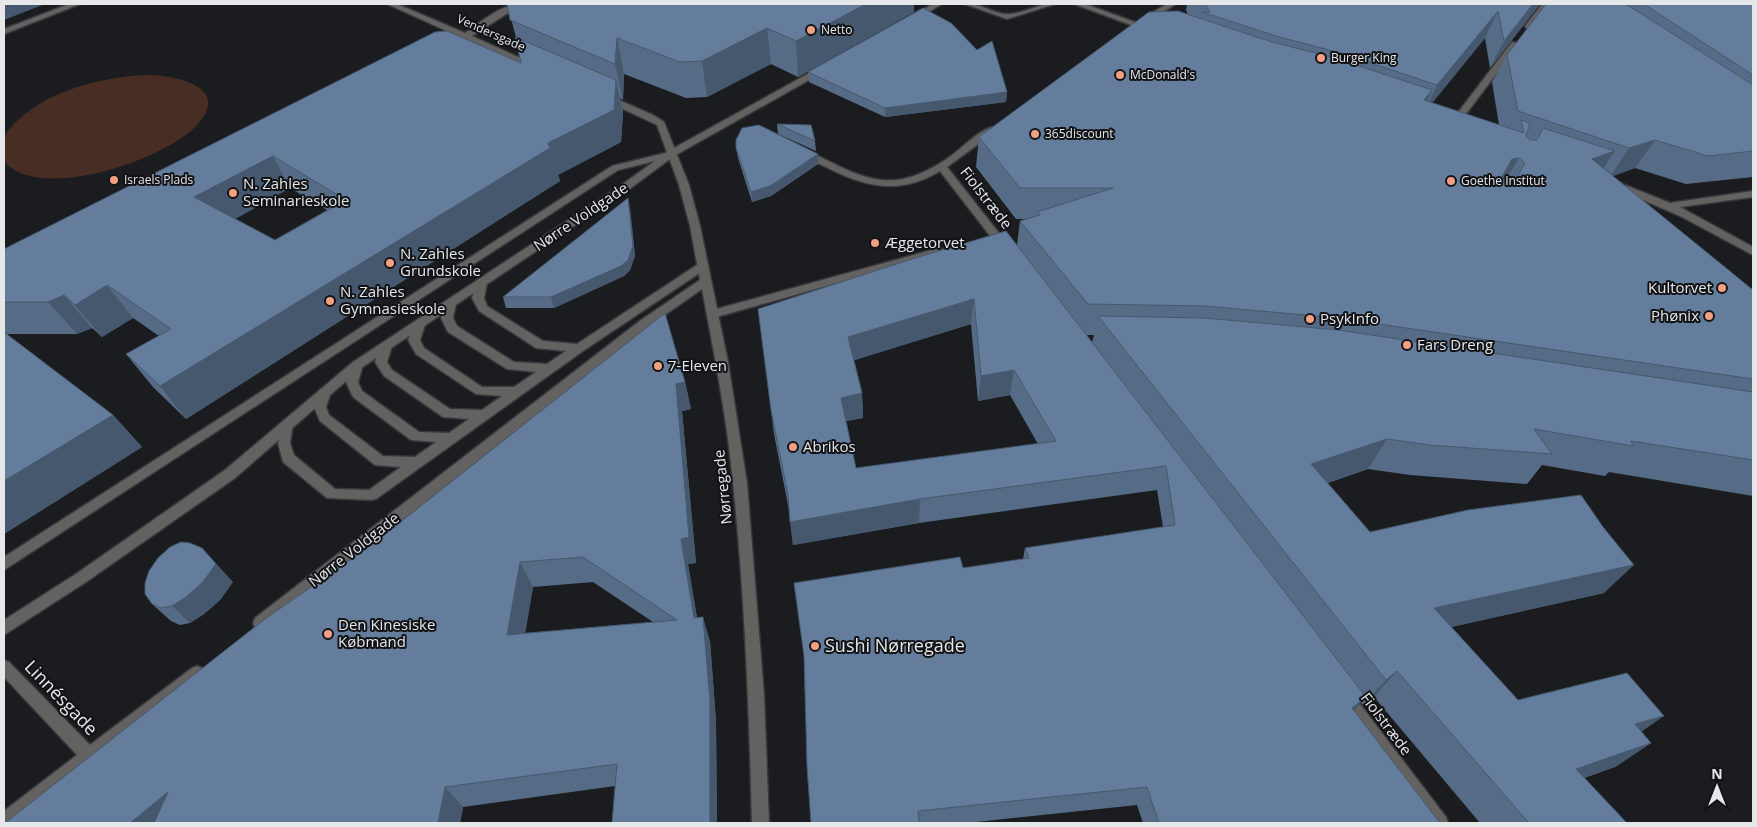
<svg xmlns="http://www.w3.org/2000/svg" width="1757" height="827" viewBox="0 0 1757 827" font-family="'Open Sans',sans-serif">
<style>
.green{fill:#472d23}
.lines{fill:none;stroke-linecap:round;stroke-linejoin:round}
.service-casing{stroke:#37383b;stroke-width:3}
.pedestrian-casing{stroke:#37383b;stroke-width:3}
.minor-casing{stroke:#37383b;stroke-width:3}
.tertiary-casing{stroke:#37383b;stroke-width:3}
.service{fill:#636261;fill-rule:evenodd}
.pedestrian{fill:#636261;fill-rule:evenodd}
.minor{fill:#636261;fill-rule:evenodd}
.tertiary{fill:#636261;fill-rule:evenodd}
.wall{fill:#566c86;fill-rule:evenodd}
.shaded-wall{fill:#46586d}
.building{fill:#647d9c;stroke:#46586d;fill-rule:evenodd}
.poi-dot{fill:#f2a081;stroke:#111316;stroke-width:2}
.labels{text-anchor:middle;stroke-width:4;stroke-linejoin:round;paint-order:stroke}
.far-poi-label{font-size:12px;fill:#e6e7e9;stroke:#111316;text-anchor:start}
.far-street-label{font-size:12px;fill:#e6e7e9;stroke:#111316}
.poi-label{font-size:15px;fill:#e6e7e9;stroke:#111316;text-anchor:start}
.street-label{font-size:15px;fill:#e6e7e9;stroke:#111316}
.near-poi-label{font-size:18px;fill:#e6e7e9;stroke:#111316;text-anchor:start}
.near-street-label{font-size:18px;fill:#e6e7e9;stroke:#111316}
</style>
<rect width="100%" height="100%" fill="#1a1c1f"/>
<path class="green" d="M143 75C174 74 236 87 194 128 160 161 41 202 4 162V136C33 94 95 78 143 75Z"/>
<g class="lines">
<defs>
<path id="service" d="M703 261 707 262 708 265 707 268 583 351 376 499 371 500 327 498 283 462 278 443 283 421H291L293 424 290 443 294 455 335 489 369 490 401 467 375 465 320 421 314 407 321 389H329L331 392 326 407 329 415 383 456 415 457 436 442 411 440 353 397 346 382 351 365 357 361 363 365 358 382 362 391 419 432 449 433 469 419 443 417 384 376 375 362 380 346 386 342 392 346 387 362 392 370 450 409 482 410 502 396 476 394 416 354 408 340 415 322 419 321 425 325 420 340 424 348 482 387H514L536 372 507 369 448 332 441 318 446 301 450 300 456 304 453 318 457 326 514 362 547 364 566 351 536 348 479 311 472 298 477 280H485L487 283 484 298 487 306 543 341 577 344Z"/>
<path id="pedestrian" d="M965 4C982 3 995 15 1008 14 1024 14 1037 3 1055 4L1007 19Z
M1074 4H1085L1154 29 1147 31Z
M1167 4H1176L1147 22 1140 20Z
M992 127 995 128V132L947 167 1009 246 1010 248 1005 251 1001 250 940 171C899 196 864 187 824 166 815 162 804 158 797 151L802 148 805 149C864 179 891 198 951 156 963 147 978 131 992 127Z
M1615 181 1670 203 1753 191V197L1680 207 1753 247V255L1682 217 1611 186 1610 184Z
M939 248 943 249 944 251 943 253 713 318 707 314 709 311Z
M1344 689 1350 691 1446 817 1448 823H1430L1338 701 1336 696 1338 691Z"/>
<path id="minor" d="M69 4H80L4 34V29Z
M387 4H397L465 33C481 22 501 4 522 4L472 36 540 67 533 69 467 40 458 42 457 40 460 37Z
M1542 4H1550L1532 28H1526L1525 26Z
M1512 42 1519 44 1456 127H1450V123Z
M607 95 653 115 664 122 689 185 700 226 728 362 747 483 764 695 769 823H752C749 710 745 596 733 483 727 418 714 353 702 289L649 326 265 628 260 630 255 628 253 623 255 618 641 320 700 280 690 226 679 185 657 125 604 100V96Z
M4 660 9 662 90 745 192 668 197 666 202 668 205 673 202 678 15 823H4V811L77 755 4 677Z"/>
<path id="tertiary" d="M933 4H942L915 20 908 18Z
M822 66 826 69 825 71 674 156 628 190 361 368 235 478 86 582 4 635V620L76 574 225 470 353 362 620 186 655 161 618 170 4 570V557L612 166 665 153Z"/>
</defs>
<use href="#service" class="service-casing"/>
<use href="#pedestrian" class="pedestrian-casing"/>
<use href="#minor" class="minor-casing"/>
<use href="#tertiary" class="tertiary-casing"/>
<use href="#service" class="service"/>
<use href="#pedestrian" class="pedestrian"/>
<use href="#minor" class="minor"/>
<use href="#tertiary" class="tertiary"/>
</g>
<path class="wall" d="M507 4H914V12L798 77 771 64 707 97 686 98 624 74 623 100 620 98 623 112 621 142 558 175 560 181 186 419 153 387 126 354 159 336 133 318 102 337 92 328 77 334H6L113 415 142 447 4 534V249L521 63 516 37ZM290 188 327 210 275 240 235 219Z
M1187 4H1540L1490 68 1485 38 1432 103 1499 125 1492 82 1507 55 1546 4H1753V177L1686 184 1635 168 1613 176 1753 290V496L1609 472 1605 476 1542 465 1527 484 1410 475 1368 469 1328 483 1370 532 1604 593 1451 627 1518 700 1641 732 1651 743 1615 767 1584 778 1627 823H1480L1374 697 1363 705 1361 702 1354 711 1440 823H1143L1137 805 967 823H811L963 568 1023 559 1025 548 1163 527 1157 490 919 523 793 545 789 510 774 434 758 309 1017 245 1020 221 1028 219H1016L976 167 979 137 1188 15 1186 10ZM971 324 978 401 1010 395 1038 444 856 468 846 421 863 418 862 393 854 360ZM1087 335H1094L1092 342Z
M808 72 1007 92 1006 102 885 117 809 82Z
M777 124 815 141 816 151 778 134Z
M736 148 818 154V164L771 196 752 202 738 158Z
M630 208 635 256 630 270 624 276 554 308H506L503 297Z
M685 382 691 409 682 411 696 563 688 564 697 618 710 641 716 722 717 823H612L615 786 463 807 460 823H5ZM593 582 653 622 525 633 533 587Z
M233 582 220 600 204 614 190 623 180 625 171 621 152 604Z"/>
<path class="shaded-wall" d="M4 4H45L4 20Z
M866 4H914V12L798 77 796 41Z
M1533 4H1540L1490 68 1504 41Z
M1498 11 1485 38 1424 113 1437 85Z
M767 28 771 64 707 97 702 61Z
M617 38 624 74 623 100 615 64Z
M616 80 623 112 621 142 558 175 560 181 186 419 160 386 548 143Z
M1432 90 1418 121 1424 100Z
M1007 92 1006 102 885 117V108Z
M1655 140 1635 168 1610 177 1629 148Z
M1615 151 1594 182 1592 159Z
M818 154V164L771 196 752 202 751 192Z
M273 156 290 188 215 230 194 197Z
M1519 158 1501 188 1494 190 1512 159Z
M628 198 630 208 635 256 630 270 624 276 554 308 551 297Z
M107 285 133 318 102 337 75 305Z
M64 295 92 328 77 334 48 302Z
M974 299 971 324 849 362 848 337Z
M1014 370 1010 395 978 401 981 376Z
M685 382 691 409 682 411 696 563 688 564 701 642 694 618 681 539 676 384Z
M862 393 863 418 842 422 841 398Z
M113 415 142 447 4 534V481Z
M1387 439 1368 469 1295 494 1311 464Z
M920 499 919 523 793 545 790 522Z
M202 548 233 582 220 600 204 614 190 623 172 606Z
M520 562 533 587 521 658 507 635Z
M1634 565 1604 593 1411 636 1434 608Z
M703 617 710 641 716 722 717 823H710Z
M1397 671 1374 697 1363 705 1386 680Z
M1366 697 1349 717 1352 708Z
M1664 716 1628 741 1635 724Z
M1651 743 1615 767 1544 792 1576 769Z
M445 787 463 807 460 823H438Z
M168 792 184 823H130Z"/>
<path class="building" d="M507 4H866L796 41 767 28 702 61 680 62 617 38 615 64 510 20Z
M1205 4H1533L1504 41 1498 11 1437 85 1341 53 1279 37 1202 12H1210Z
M1546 4H1626L1753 85V151L1708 156 1655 140 1629 148 1518 111 1507 55Z
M1644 4H1753V75Z
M923 8 951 23 977 50 992 41 1007 92 885 108 808 72Z
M1178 11 1272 42 1335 58 1432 90 1424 100 1524 133 1521 120 1530 123 1526 136 1530 140H1537L1543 128 1615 151 1592 159 1753 290V379L1338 318 1205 306 1088 304 1020 221 1040 215 1037 212 1113 188H1020L979 137 1149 12ZM1519 158 1525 163 1515 181 1505 182 1502 177 1512 159Z
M447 31 521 63 515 37 616 80 614 110 548 143 550 148 160 386 126 354 171 329 107 285 75 305 64 295 48 302H4V249L435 32ZM273 156 346 200 275 240 194 197Z
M777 124 811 125 815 141Z
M759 125 818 154 770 186 751 192 736 148V140L742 128Z
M628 198 633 246 628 260 621 266 551 297H503Z
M1006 231 1366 697 1352 708 1440 823H1159L1147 787 918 811 919 823H811L807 766 804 656 794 583 960 557 963 568 1029 558 1025 548 1175 525 1166 466 920 499 790 522 788 495 771 410 758 309 915 258ZM974 299 981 376 1014 370 1056 441 856 468 841 398 862 393 848 337Z
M665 313 685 382 676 384 689 537 681 539 694 618 703 617 710 700V823H612L617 764 445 787 438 823H154L168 792 130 823H5L265 619 370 546ZM583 557 677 620 507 635 520 562Z
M1098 316 1205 318 1338 330 1753 392V460L1631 441 1633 446 1534 429 1552 454 1430 445 1387 439 1311 464 1370 532 1468 510 1581 495 1603 527 1634 565 1434 608 1518 700 1627 673 1664 716 1635 724 1651 743 1576 769 1627 823H1529L1397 671 1386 680Z
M4 332 113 415 4 481Z
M181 542 190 543 202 548 216 564 202 583 186 597 172 606 161 608 152 604 145 594V583L149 571 158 558 170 547Z"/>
<g class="poi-dot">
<circle cx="811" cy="30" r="5"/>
<circle cx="1321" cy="58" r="5"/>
<circle cx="1120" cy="75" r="5"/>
<circle cx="1035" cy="134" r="5"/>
<circle cx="114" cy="180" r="5"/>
<circle cx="1451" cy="181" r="5"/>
<circle cx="233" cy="193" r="5"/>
<circle cx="875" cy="243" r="5"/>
<circle cx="390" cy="263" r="5"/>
<circle cx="1722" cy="288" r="5"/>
<circle cx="330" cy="301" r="5"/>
<circle cx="1709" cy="316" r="5"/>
<circle cx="1310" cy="319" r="5"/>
<circle cx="1407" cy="345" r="5"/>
<circle cx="658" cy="366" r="5"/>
<circle cx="793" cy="447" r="5"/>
<circle cx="328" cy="634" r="5"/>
<circle cx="815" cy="646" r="5"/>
</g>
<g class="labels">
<g class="far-poi-label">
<text x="821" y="34">Netto</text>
<text x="1331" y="62">Burger King</text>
<text x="1130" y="79">McDonald's</text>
<text x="1045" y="138">365discount</text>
<text x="124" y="184">Israels Plads</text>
<text x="1461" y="185">Goethe Institut</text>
</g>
<g class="far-street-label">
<text transform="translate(491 33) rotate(24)" y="4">Vendersgade</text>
</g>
<g class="poi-label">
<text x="243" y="189">N. Zahles<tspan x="243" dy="17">Seminarieskole</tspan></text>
<text x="885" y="248">Æggetorvet</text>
<text x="400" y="259">N. Zahles<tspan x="400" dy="17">Grundskole</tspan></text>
<text x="1712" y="293" text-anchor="end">Kultorvet</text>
<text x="340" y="297">N. Zahles<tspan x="340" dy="17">Gymnasieskole</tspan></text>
<text x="1699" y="321" text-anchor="end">Phønix</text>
<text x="1320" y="324">PsykInfo</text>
<text x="1417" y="350">Fars Dreng</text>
<text x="668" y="371">7-Eleven</text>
<text x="803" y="452">Abrikos</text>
<text x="338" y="630">Den Kinesiske<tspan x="338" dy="17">Købmand</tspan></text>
</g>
<g class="street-label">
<text transform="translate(986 198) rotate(52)" y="5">Fiolstræde</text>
<text transform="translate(581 217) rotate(-34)" y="5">Nørre Voldgade</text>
<text transform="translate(723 487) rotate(-96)" y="5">Nørregade</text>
<text transform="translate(354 550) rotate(-38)" y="5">Nørre Voldgade</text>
<text transform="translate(1386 724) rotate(53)" y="5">Fiolstræde</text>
</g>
<g class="near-poi-label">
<text x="825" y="652">Sushi Nørregade</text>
</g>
<g class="near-street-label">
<text transform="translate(61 698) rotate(46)" y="6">Linnésgade</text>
</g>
</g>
<rect width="1757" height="827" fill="none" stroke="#e6e7e9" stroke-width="10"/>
<g transform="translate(1717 787)" stroke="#111316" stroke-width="4" paint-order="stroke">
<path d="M0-4L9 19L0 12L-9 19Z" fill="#e6e7e9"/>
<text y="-8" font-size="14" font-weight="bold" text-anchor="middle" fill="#e6e7e9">N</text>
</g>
</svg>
